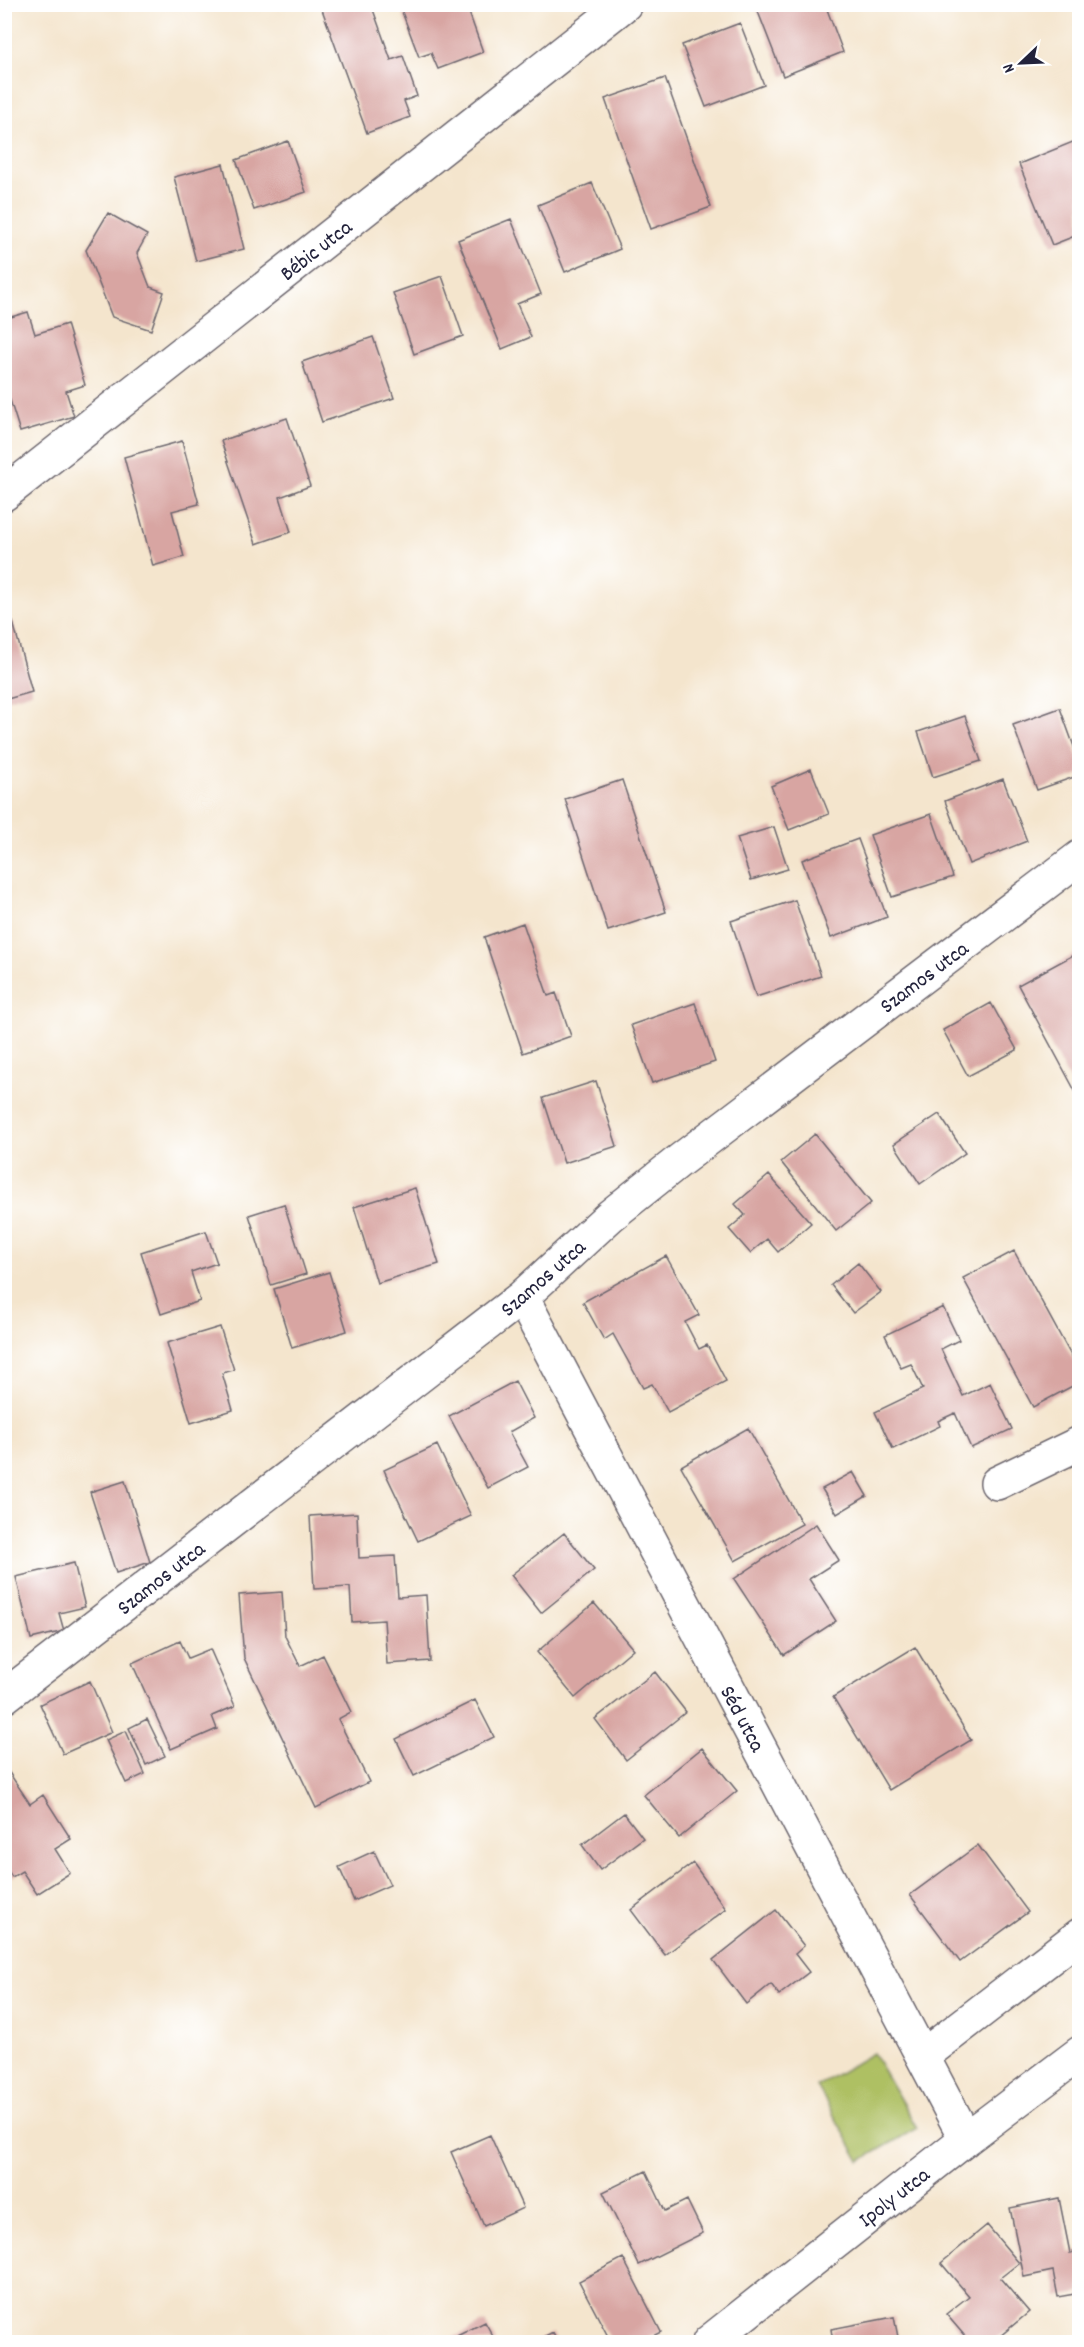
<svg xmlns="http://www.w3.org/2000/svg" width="1084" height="2347" viewBox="0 0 1084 2347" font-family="Dekko,sans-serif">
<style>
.green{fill:#aec064;stroke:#687150;stroke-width:1.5}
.building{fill:#d8a5a2}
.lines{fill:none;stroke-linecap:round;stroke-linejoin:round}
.minor-casing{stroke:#6c666e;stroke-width:36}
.minor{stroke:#fff;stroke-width:33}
.labels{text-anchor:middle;stroke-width:4.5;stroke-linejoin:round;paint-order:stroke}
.street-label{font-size:22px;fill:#22223b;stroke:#fff}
</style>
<rect width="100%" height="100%" fill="#fff"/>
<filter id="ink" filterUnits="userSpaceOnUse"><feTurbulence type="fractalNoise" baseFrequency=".0167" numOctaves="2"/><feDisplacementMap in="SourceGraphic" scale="12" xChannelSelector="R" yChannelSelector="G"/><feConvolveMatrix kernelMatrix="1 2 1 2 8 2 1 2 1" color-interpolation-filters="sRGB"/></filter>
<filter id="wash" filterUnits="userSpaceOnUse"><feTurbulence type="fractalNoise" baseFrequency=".008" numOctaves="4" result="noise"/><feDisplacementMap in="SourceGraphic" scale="24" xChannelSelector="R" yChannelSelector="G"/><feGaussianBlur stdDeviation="1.35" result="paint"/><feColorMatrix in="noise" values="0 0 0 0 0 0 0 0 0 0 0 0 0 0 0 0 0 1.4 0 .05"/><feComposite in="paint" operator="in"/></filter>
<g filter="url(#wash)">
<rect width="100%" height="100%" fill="#f4e5cd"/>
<path class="green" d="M873 2053 917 2128 860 2161 817 2086Z"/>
<g id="blocks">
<path class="building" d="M320 4H371L391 60 403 56 417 96 404 101 410 117 367 133Z
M399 4H466L483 52 438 69 431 53 419 57Z
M755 4H825L843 52 783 76Z
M740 23 764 85 706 107 682 45Z
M665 78 711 207 651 229 605 99Z
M1080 139V234L1052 245 1019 164Z
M288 141 306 192 254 210 236 160Z
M223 164 244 249 196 261 174 177Z
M592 183 620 249 565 272 538 205Z
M108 213 147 235 137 253 150 287 164 292 151 330 112 317 86 250Z
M511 219 541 294 517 304 531 337 502 349 458 240Z
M442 276 463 336 414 354 393 293Z
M28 312 35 334 67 324 85 385 66 391 74 416 20 432 4 381V319Z
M373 337 394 398 322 422 302 362Z
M287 418 310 486 280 497 291 532 256 544 221 441Z
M182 441 199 504 172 511 184 557 153 566 124 457Z
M13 622 32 692 4 700V624Z
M1060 708 1080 763V775L1037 790 1013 725Z
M965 716 981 761 933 777 918 732Z
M811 769 829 814 789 830 771 786Z
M1003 779 1027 841 969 864 945 801Z
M622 780 666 912 608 931 565 799Z
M931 814 953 877 892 897 870 835Z
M774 827 788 869 751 880 737 838Z
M858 839 887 917 831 938 802 860Z
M795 900 821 976 756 997 731 921Z
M523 923 548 996 556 993 571 1036 523 1053 484 937Z
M1077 953 1080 957V1100L1018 985Z
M695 1003 715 1062 652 1083 631 1025Z
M991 1003 1017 1050 968 1076 943 1030Z
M596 1081 617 1146 564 1163 543 1098Z
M939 1114 965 1153 920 1184 894 1144Z
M815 1134 871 1203 836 1231 781 1162Z
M769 1175 811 1223 778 1252 767 1239 750 1253 729 1229 745 1215 735 1204Z
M415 1188 439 1264 377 1283 354 1207Z
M284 1204 306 1274 271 1285 249 1215Z
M206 1231 217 1263 191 1272 200 1301 161 1314 141 1252Z
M1014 1251 1080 1372V1382L1033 1407 963 1278Z
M666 1256 699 1315 685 1322 699 1349 707 1345 726 1381 668 1412 652 1384 643 1388 613 1334 604 1340 583 1302Z
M858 1263 881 1292 853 1313 831 1285Z
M329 1272 347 1331 292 1348 274 1289Z
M943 1307 959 1340 941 1349 963 1396 990 1383 1012 1429 971 1448 955 1413 938 1421 940 1426 893 1449 875 1412 923 1389 911 1364 901 1368 885 1335Z
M220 1327 234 1370 222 1373 233 1410 191 1423 167 1343Z
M515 1381 534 1418 509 1432 528 1467 488 1488 449 1416Z
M748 1428 802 1524 735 1561 681 1466Z
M437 1445 471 1516 418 1541 384 1470Z
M853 1472 867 1496 837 1514 822 1489Z
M125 1481 150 1562 116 1573 90 1492Z
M357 1513 359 1558 395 1556 398 1597 426 1595 430 1661 387 1664 384 1620 352 1622 350 1587 314 1589 310 1516Z
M816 1524 839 1560 809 1579 836 1621 784 1655 734 1579Z
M564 1533 594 1570 541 1613 511 1575Z
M74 1563 85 1607 59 1613 64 1631 31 1639 16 1577Z
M282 1592 285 1636 300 1666 323 1655 351 1712 338 1719 369 1782 316 1808 244 1658 239 1595Z
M594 1603 633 1649 575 1698 537 1652Z
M180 1641 188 1658 210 1649 235 1706 212 1716 217 1729 171 1749 132 1663Z
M915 1647 971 1740 889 1790 833 1697Z
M655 1672 686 1712 626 1760 595 1719Z
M90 1681 112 1732 63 1754 40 1704Z
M475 1700 494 1737 414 1776 396 1739Z
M147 1719 165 1756 146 1765 129 1728Z
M126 1731 145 1774 126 1783 106 1740Z
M702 1748 737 1791 679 1838 644 1795Z
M4 1765 30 1804 43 1795 71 1839 55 1849 70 1873 37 1894 22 1871 12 1877 4 1865Z
M624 1813 643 1838 600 1870 582 1845Z
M978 1845 1028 1912 960 1962 910 1895Z
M374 1851 390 1885 354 1901 339 1867Z
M693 1863 726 1909 665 1955 631 1910Z
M776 1910 804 1946 795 1954 809 1972 779 1995 771 1984 746 2004 713 1960Z
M490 2135 523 2208 484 2226 451 2152Z
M646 2171 665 2211 687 2200 703 2233 639 2265 603 2192Z
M1059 2198 1070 2253 1080 2251V2293L1058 2297 1053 2271 1024 2277 1010 2208Z
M987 2225 1019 2263 1000 2278 1029 2312 993 2342H970L946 2314 969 2296 941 2263Z
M623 2258 661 2332 641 2342H611L579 2281Z
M894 2317 899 2342H833L831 2329Z
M485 2322 496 2342H452L451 2339Z
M553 2333 557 2342H535Z"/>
</g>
</g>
<g filter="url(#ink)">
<use href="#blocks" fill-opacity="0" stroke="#6c666e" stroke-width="1.5"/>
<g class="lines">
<defs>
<path id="minor" d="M4 494 625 4
M522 1297 966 2139
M997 1483 1080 1443
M4 1697 522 1297 610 1216 679 1161 1080 857
M923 2056 1080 1935
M709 2342 966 2139 1080 2053"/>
</defs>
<use href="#minor" class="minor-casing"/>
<use href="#minor" class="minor"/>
</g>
</g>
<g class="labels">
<g class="street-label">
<text transform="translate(315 249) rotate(-38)" y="8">Bébic utca</text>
<text transform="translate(923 976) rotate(-37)" y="8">Szamos utca</text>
<text transform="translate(542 1277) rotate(-41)" y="8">Szamos utca</text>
<text transform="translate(160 1577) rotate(-38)" y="8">Szamos utca</text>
<text transform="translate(744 1718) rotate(62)" y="8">Séd utca</text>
<text transform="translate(893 2196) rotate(-38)" y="8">Ipoly utca</text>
</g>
</g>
<rect width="1084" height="2347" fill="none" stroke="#fff" stroke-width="24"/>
<g transform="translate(1021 63) rotate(247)" stroke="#ffffff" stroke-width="4.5" paint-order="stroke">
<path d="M0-4.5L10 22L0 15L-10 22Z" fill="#22223b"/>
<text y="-9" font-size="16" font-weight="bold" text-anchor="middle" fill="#22223b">N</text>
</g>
</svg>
